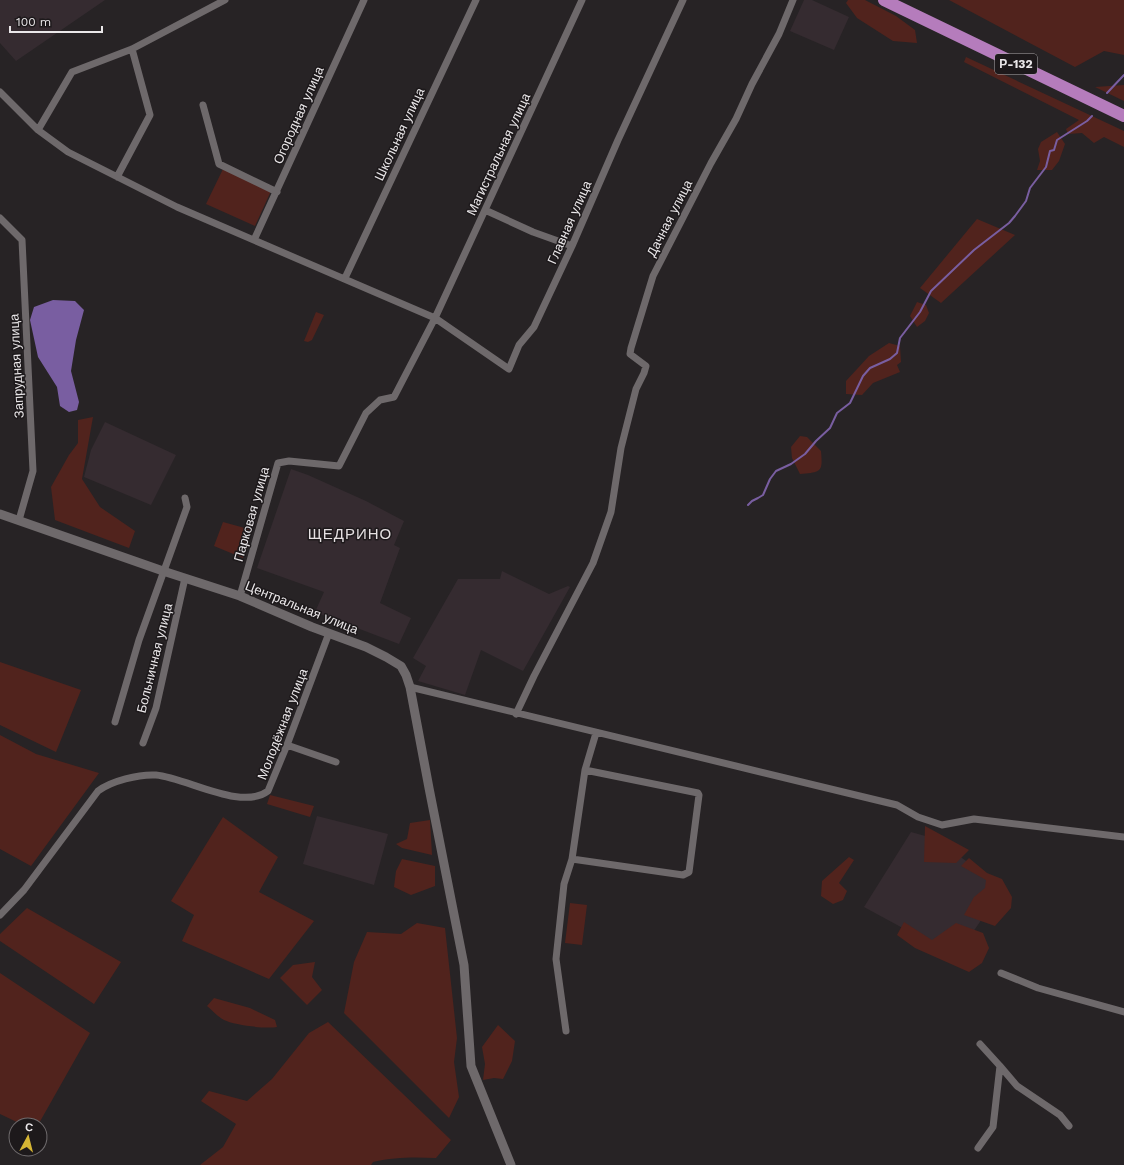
<svg xmlns="http://www.w3.org/2000/svg" width="1124" height="1165" viewBox="0 0 1124 1165" font-family="'Work Sans',sans-serif">
<style>
.built{fill:#352b30}
.green{fill:#51231d}
.water{fill:#795ea1}
.lines{fill:none;stroke-linecap:round;stroke-linejoin:round}
.stream{stroke:#795ea1;stroke-width:2}
.minor{stroke:#6e696b;stroke-width:7}
.tertiary{stroke:#6e696b;stroke-width:9}
.trunk{stroke:#b57cbc;stroke-width:12}
.labels{text-anchor:middle;stroke-width:3;stroke-linejoin:round;paint-order:stroke}
.shield{fill:#1d191b;stroke:#aca9ab;stroke-width:1}
.shield-label{font-size:12px;font-weight:bold;fill:#eae7e9}
.street-label{font-size:13px;fill:#eae7e9;stroke:#1d191b}
.quarter-label{font-size:15px;letter-spacing:1px;fill:#e5e0e2;stroke:#1d191b}
</style>
<rect width="100%" height="100%" fill="#272325"/>
<path class="built" d="M0 0H105L16 61 0 43Z
M804 0H812L849 17 834 50 790 31Z
M105 422 176 455 151 505 84 477 91 450Z
M291 469 308 475 366 501 404 521 394 545 400 548 380 603 411 618 399 644 315 612 324 592 257 568Z
M502 571 549 594 568 586 570 587 523 671 481 650 465 695 418 681 426 666 413 658 458 579H500Z
M317 816 388 834 374 885 303 864Z
M911 832 936 839 1003 888 956 957 864 907Z"/>
<path class="green" d="M848 0H865L896 16 915 30 917 43 893 41 857 18 846 3Z
M949 0H1124V55L1104 51 1075 67Z
M966 57 1124 131V147L1104 137 1094 143 1082 133 1068 134 1066 129 1079 120 964 62Z
M1124 85V101L1095 87Z
M1057 132 1065 144 1059 161 1052 170H1037L1040 161 1038 149 1041 142Z
M223 169 271 191 255 226 206 204Z
M977 219 1015 235 941 303 920 288Z
M917 302 926 305 929 313 925 321 917 327 910 316Z
M316 312 324 315 312 340 308 342 304 341Z
M889 343 900 346 901 362 897 365 900 372 873 383 862 395 846 394V381L869 356Z
M93 417 82 479 100 507 135 531 129 548 55 520 51 487 69 455 78 443V420Z
M800 436 807 437 821 451C823 473 821 472 800 474L792 458 791 447Z
M223 522 252 530 243 558 214 546Z
M0 662 81 690 56 752 0 725Z
M0 735 36 754 99 773 31 866 0 849Z
M270 795 314 806 310 817 267 804Z
M223 817 278 857 259 892 314 921 269 979 182 941 194 915 171 901Z
M430 820 432 855 402 848 396 844 407 839 410 823Z
M925 826 969 850 956 863 924 862Z
M849 857 854 860 839 883 847 891 843 900 833 904 821 896 822 881Z
M969 858 987 873 1002 879 1012 897 1011 908 995 926 964 915 974 897 985 888 986 880 961 866Z
M402 859 435 866V886L411 895 394 887 396 871Z
M570 903 587 905 582 945 565 943Z
M27 908 121 962 94 1004 0 941V934Z
M904 922 932 940 956 923 983 933 989 948 982 963 969 972 915 948 897 935Z
M417 923 445 928 457 1038 454 1062 459 1097 449 1118 344 1013 354 962 367 932 401 934Z
M315 962 312 977 322 990 307 1005 280 978 293 965Z
M0 973 90 1033 38 1125H23L0 1114Z
M214 998 250 1008 275 1020 277 1027C265 1029 234 1025 224 1020 218 1017 212 1010 207 1006Z
M328 1022 451 1140 436 1158C413 1157 395 1157 373 1162L371 1165H200L223 1147 236 1124 201 1101 209 1091 247 1101 272 1079 309 1033Z
M498 1025 515 1041 512 1061 503 1079 494 1078 483 1080 485 1064 482 1047Z"/>
<path class="water" d="M53 300 75 301 84 310 76 340 71 371 79 402 77 410 69 412 60 406 57 387 38 357 30 320 34 307Z"/>
<g class="lines">
<path class="stream" d="M1107 93 1124 75
M748 505 752 501 758 498 763 495 770 479 776 471 791 464 805 454 816 441 830 428 837 413 850 403 863 376 870 368 890 359 897 353 900 338 920 312 931 291 974 250 1009 223 1015 216 1026 201 1030 188 1046 167 1050 151 1054 150 1057 140 1087 121 1092 116"/>
<path class="minor" d="M0 92 38 130 68 152 177 207 435 318 509 369 519 345 534 327 572 246 618 140 683 0
M203 105 219 164 277 192
M38 130 72 72 132 49 225 0
M117 177 150 115 132 49
M485 210 533 232 572 246
M0 218 22 240 33 471 19 520
M254 240 364 0
M345 278 476 0
M240 596 278 463 289 461 339 466 366 413 380 400 394 397 435 318 582 0
M410 687 897 805 918 817 942 825 974 819 1124 837
M516 714 534 676 593 563 611 512 621 448 636 389 644 373 646 366 630 354 631 348 653 276 711 163 736 119 752 84 779 34 793 0
M115 722 139 640 187 507 185 498
M143 743 156 708 185 578
M287 745 336 762
M572 859 683 875 689 872 699 795 698 793 585 770
M0 915 24 890 98 791C111 781 139 774 156 775 187 778 242 811 268 791L287 745 329 633
M1001 973 1038 988 1124 1012
M566 1031 556 959 564 884 572 859 585 770 596 733
M1000 1066 1017 1086 1060 1115 1069 1126
M978 1148 993 1127 1000 1066 980 1044"/>
<path class="tertiary" d="M0 514 163 571 240 596 312 627 366 647 386 657 401 666 406 675 410 687 429 788 464 965 471 1066 511 1165"/>
<path class="trunk" d="M884 0 1124 116"/>
</g>
<g class="labels">
<rect class="shield" x="995" y="54" width="42" height="20" rx="3"/>
<g class="shield-label">
<text x="1016" y="68">Р-132</text>
</g>
<g class="street-label">
<text transform="translate(298 115) rotate(-66)" y="5">Огородная улица</text>
<text transform="translate(399 134) rotate(-65)" y="5">Школьная улица</text>
<text transform="translate(498 154) rotate(-65)" y="5">Магистральная улица</text>
<text transform="translate(669 218) rotate(-63)" y="5">Дачная улица</text>
<text transform="translate(569 222) rotate(-66)" y="5">Главная улица</text>
<text transform="translate(16 366) rotate(-93)" y="5">Запрудная улица</text>
<text transform="translate(251 514) rotate(-74)" y="5">Парковая улица</text>
<text transform="translate(302 607) rotate(22)" y="5">Центральная улица</text>
<text transform="translate(154 658) rotate(-76)" y="5">Больничная улица</text>
<text transform="translate(282 724) rotate(-69)" y="5">Молодёжная улица</text>
</g>
<g class="quarter-label">
<text x="350" y="539">ЩЕДРИНО</text>
</g>
</g>
<g transform="translate(28 1137) rotate(7)"><circle r="19" fill="#1d191b" stroke="#6f6b6d"/>
<path d="M0-3L7 15L0 10L-7 15Z" fill="#d5b534"/>
<text y="-6" font-size="11" font-weight="bold" text-anchor="middle" fill="#eae7e9">С</text>
</g>
<path d="M10 26v6h92v-6" fill="none" stroke="#eae7e9" stroke-width="2"/>
<text x="16" y="26" font-size="12" fill="#eae7e9" stroke="#1d191b" stroke-width="3" paint-order="stroke">100 m</text>
</svg>
